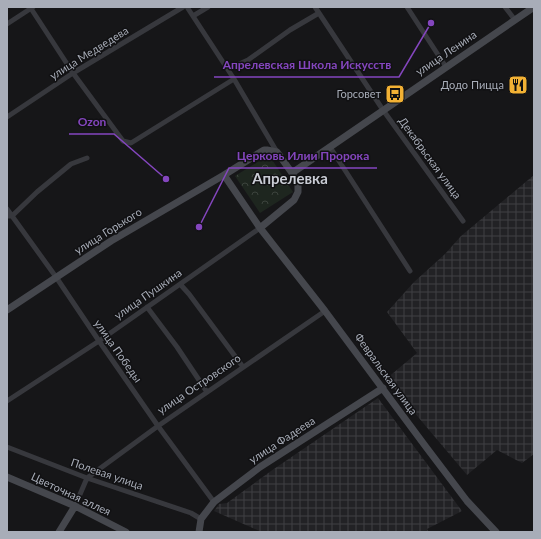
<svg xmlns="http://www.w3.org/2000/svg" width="541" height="539" viewBox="0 0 541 539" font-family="Lato,sans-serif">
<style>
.industrial{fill:url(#industrial-grid)}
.park{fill:url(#park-crowns)}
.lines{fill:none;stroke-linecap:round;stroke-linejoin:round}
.street{stroke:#37383d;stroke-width:5}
.secondary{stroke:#45474d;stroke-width:7}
.labels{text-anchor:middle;stroke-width:3;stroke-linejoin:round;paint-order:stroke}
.street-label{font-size:11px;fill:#a8adb8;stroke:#111113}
.poi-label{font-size:11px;fill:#a8adb8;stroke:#111113;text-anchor:end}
.district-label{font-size:15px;font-weight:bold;fill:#c9ccd4;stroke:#111113}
.leader{fill:none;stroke:#8446be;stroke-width:1.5}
.callout-dot{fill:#8446be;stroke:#111113;stroke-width:1.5}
.callout-label{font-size:12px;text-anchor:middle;font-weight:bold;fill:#8446be;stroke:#111113;stroke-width:3;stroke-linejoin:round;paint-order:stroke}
</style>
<defs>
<pattern id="industrial-grid" width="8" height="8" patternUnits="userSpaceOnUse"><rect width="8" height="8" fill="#222225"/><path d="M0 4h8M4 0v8" fill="none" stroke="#3f3f43"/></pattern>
<pattern id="park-crowns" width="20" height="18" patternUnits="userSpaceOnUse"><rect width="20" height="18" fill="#1e261f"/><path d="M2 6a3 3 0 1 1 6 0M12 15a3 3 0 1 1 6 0" fill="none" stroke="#3c433d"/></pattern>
</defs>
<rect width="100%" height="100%" fill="#161618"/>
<path class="industrial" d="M534 175V454L522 463 497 450 467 475 386 379 417 353 387 312 414 282 445 254 461 236Z
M378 398 462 511 427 529 429 532H262L214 511 219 504 227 503 271 471Z"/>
<path class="park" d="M269 155 293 192 260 213 235 176Z"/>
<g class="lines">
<path class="street" d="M30 7 73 73 123 141 131 143 234 79
M187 7 234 79 277 152
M315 7 383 110 463 221
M407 7 446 67
M505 7 515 20
M193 16 208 7
M7 24 33 7
M228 69 248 60 290 30 319 13
M7 117 73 73 183 7
M330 147 410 271
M7 209 56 277 99 341 158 426 214 502
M7 216H12L37 192 71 164 87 158
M180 284 189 294 243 367
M147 307 177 347 207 392
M7 401 99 341 260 228
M7 447 87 478 191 513 201 519
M75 506 87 478 158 426 325 311"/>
<path class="secondary" d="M292 173 534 7
M224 175 260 228 325 311 426 447 467 501 496 532
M7 310 111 241 224 175 264 150H267L277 152 292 173 298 185V192L294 200 260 228
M7 477 75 506 126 532
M59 532 75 506
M199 532 201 519 214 502 260 467 383 388"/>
</g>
<defs>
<symbol id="restaurant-square" viewBox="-11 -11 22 22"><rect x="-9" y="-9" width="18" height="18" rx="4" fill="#f2b134" stroke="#111113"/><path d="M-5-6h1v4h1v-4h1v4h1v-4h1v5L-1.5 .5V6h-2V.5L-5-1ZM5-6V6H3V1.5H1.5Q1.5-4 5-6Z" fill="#111"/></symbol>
<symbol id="bus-square" viewBox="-11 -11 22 22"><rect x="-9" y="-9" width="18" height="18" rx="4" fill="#f2b134" stroke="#111113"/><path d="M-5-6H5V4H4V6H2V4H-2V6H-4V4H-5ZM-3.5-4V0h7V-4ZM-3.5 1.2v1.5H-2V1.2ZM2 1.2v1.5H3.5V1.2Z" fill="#111"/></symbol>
</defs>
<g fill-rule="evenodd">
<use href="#restaurant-square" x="507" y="74" width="22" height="22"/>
<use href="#bus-square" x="384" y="83" width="22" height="22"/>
</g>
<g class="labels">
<g class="street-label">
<text transform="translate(89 53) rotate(-32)" y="4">улица Медведева</text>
<text transform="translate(446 53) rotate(-34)" y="4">улица Ленина</text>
<text transform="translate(430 158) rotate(54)" y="4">Декабрьская улица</text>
<text transform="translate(108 231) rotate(-32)" y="4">улица Горького</text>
<text transform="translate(148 294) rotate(-35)" y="4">улица Пушкина</text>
<text transform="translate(118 351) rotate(55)" y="4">улица Победы</text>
<text transform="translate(386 374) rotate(54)" y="4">Февральская улица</text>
<text transform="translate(199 384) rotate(-34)" y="4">улица Островского</text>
<text transform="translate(282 440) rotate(-33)" y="4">улица Фадеева</text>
<text transform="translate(107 474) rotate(19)" y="4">Полевая улица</text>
<text transform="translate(71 494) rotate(25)" y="4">Цветочная аллея</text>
</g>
<g class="poi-label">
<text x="504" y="89">Додо Пицца</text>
<text x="381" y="98">Горсовет</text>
</g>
<g class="district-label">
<text x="290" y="184">Апрелевка</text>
</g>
</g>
<path class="leader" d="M431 23L399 77H214M166 179L114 134H69M199 227L229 168H377"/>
<g class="callout-dot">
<circle cx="431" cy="23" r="4"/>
<circle cx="166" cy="179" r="4"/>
<circle cx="199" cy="227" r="4"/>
</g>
<g class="callout-label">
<text x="307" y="69">Апрелевская Школа Искусств</text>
<text x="92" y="126">Ozon</text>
<text x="303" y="160">Церковь Илии Пророка</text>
</g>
<rect width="541" height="539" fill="none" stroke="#a8adb8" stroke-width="16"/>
</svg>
